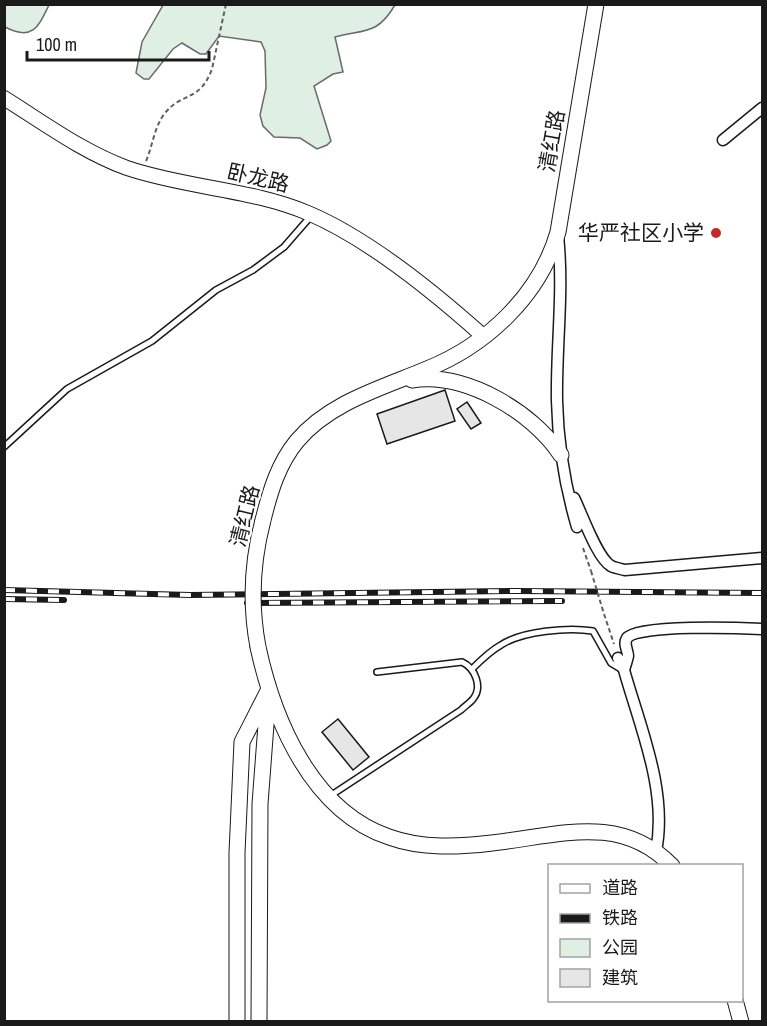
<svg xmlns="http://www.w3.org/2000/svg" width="767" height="1026" viewBox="0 0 767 1026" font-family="'Archivo Narrow','Noto Sans SC',sans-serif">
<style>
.green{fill:#e0efe3;stroke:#6a6a6a;stroke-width:1.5}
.building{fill:#e6e6e6;stroke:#1a1a1a;stroke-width:1.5}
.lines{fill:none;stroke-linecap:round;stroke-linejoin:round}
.service-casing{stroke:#1a1a1a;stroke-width:8}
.minor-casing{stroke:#1a1a1a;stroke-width:13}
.tertiary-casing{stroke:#1a1a1a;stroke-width:16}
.secondary-casing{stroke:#1a1a1a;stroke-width:17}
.path{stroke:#5f5f5f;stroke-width:2;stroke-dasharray:4.5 3;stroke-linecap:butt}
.service{stroke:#fff;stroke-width:5}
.minor{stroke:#fff;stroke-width:10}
.tertiary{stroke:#fff;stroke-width:14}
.secondary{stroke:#fff;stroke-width:15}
.rail-casing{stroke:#1a1a1a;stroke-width:6}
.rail{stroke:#fff;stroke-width:4;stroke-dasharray:11;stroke-linecap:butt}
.secondary-bridge-casing{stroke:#1a1a1a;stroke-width:17;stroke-linecap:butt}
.path-bridge{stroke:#5f5f5f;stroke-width:2;stroke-dasharray:4.5 3;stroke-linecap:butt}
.secondary-bridge{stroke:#fff;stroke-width:15}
.poi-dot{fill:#c62828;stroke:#fff;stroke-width:2}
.labels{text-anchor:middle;stroke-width:4.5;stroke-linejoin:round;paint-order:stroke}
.street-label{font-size:21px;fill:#1a1a1a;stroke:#fff}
.poi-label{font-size:21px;fill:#1a1a1a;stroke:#fff;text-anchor:end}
</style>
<rect width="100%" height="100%" fill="#fff"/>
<path class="green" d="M4 5 5 4 49 5C38 28 32 41 5 27Z
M163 5V4L395 5C377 35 366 29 335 37L343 72 333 74 314 86 331 141 327 145 317 149 300 138 274 137 263 126 260 115 266 88 265 51 261 42 219 36 206 54H200L182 43 173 49 149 79H144L136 73 142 42Z"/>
<path class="building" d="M445 390 455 421 387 444 377 414Z
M467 402 481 423 471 429 457 409Z
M338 719 369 757 353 770 322 732Z"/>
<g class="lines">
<defs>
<path id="service" d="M4 447 67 389 152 341 216 290 253 270 284 247 311 216
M472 669C481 660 490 651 501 645 522 631 569 627 593 631L611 663 621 669
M330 796 461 710C465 706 470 703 473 699 483 687 475 668 462 662L377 672"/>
<path id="minor" d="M723 140 762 108
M558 236C564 291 556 346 557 401 558 444 565 486 577 527
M574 498C582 514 597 558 611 566 615 568 621 569 625 570L762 558
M618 658 624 670C640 727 668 791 656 851
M624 670C625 666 627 661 628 656 628 650 623 644 627 638 637 624 742 628 762 629"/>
<path id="tertiary" d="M4 98C44 123 83 152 127 168 186 188 251 189 308 213 367 238 435 293 483 336"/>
<path id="secondary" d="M412 380C465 372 532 411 561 455
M263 520C270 492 278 464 297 441 330 402 382 388 427 369 487 345 540 295 558 232L596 4
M258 647C274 721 312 811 389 837 422 849 459 847 492 843 557 836 620 812 672 866
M735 1000 741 1022
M237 1022V853L242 742 269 689
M259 1022 260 804 268 698"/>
</defs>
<use href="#service" class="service-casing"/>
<use href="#minor" class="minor-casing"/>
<use href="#tertiary" class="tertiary-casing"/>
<use href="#secondary" class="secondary-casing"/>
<path class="path" d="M146 161C153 145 154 127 165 113 183 91 199 103 212 69L226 4
M583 548 591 571
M604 614 614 644"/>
<use href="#service" class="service"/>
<use href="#minor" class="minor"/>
<use href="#tertiary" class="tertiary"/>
<use href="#secondary" class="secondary"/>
<defs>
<path id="rail" d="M4 590 190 595 517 591 762 593
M4 599 64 600
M247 603 562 601"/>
</defs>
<use href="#rail" class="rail-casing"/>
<use href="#rail" class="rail"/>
<defs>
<path id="secondary-bridge" d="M258 647C250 605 252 562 263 520"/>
</defs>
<use href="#secondary-bridge" class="secondary-bridge-casing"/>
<path class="path-bridge" d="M591 571 604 614"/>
<use href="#secondary-bridge" class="secondary-bridge"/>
</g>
<circle class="poi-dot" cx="716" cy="233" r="6"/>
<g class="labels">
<g class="street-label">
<text transform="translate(552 141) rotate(-80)" y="7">清红路</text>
<text transform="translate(258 178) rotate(13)" y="7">卧龙路</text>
<text transform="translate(245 516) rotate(-76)" y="7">清红路</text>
</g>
<g class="poi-label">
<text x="704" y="240">华严社区小学</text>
</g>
</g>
<rect width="767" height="1026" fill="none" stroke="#1a1a1a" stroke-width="12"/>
<rect x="548" y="864" width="195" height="138" fill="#ffffff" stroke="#a3a3a3" stroke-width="1.5"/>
<rect x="560" y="884" width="30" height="9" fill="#ffffff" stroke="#a3a3a3" stroke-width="1.5"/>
<text x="602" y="894" font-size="18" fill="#1a1a1a">道路</text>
<rect x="560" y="914" width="30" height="9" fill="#1a1a1a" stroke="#a3a3a3" stroke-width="1.5"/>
<text x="602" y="924" font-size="18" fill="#1a1a1a">铁路</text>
<rect x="560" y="939" width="30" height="18" fill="#e0efe3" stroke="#a3a3a3" stroke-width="1.5"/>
<text x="602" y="954" font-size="18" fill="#1a1a1a">公园</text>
<rect x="560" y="969" width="30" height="18" fill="#e6e6e6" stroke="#a3a3a3" stroke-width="1.5"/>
<text x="602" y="984" font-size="18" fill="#1a1a1a">建筑</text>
<path d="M27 51v9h182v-9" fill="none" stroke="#1a1a1a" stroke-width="3"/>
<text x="36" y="51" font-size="18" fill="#1a1a1a" stroke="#ffffff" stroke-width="4.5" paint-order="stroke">100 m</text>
</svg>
